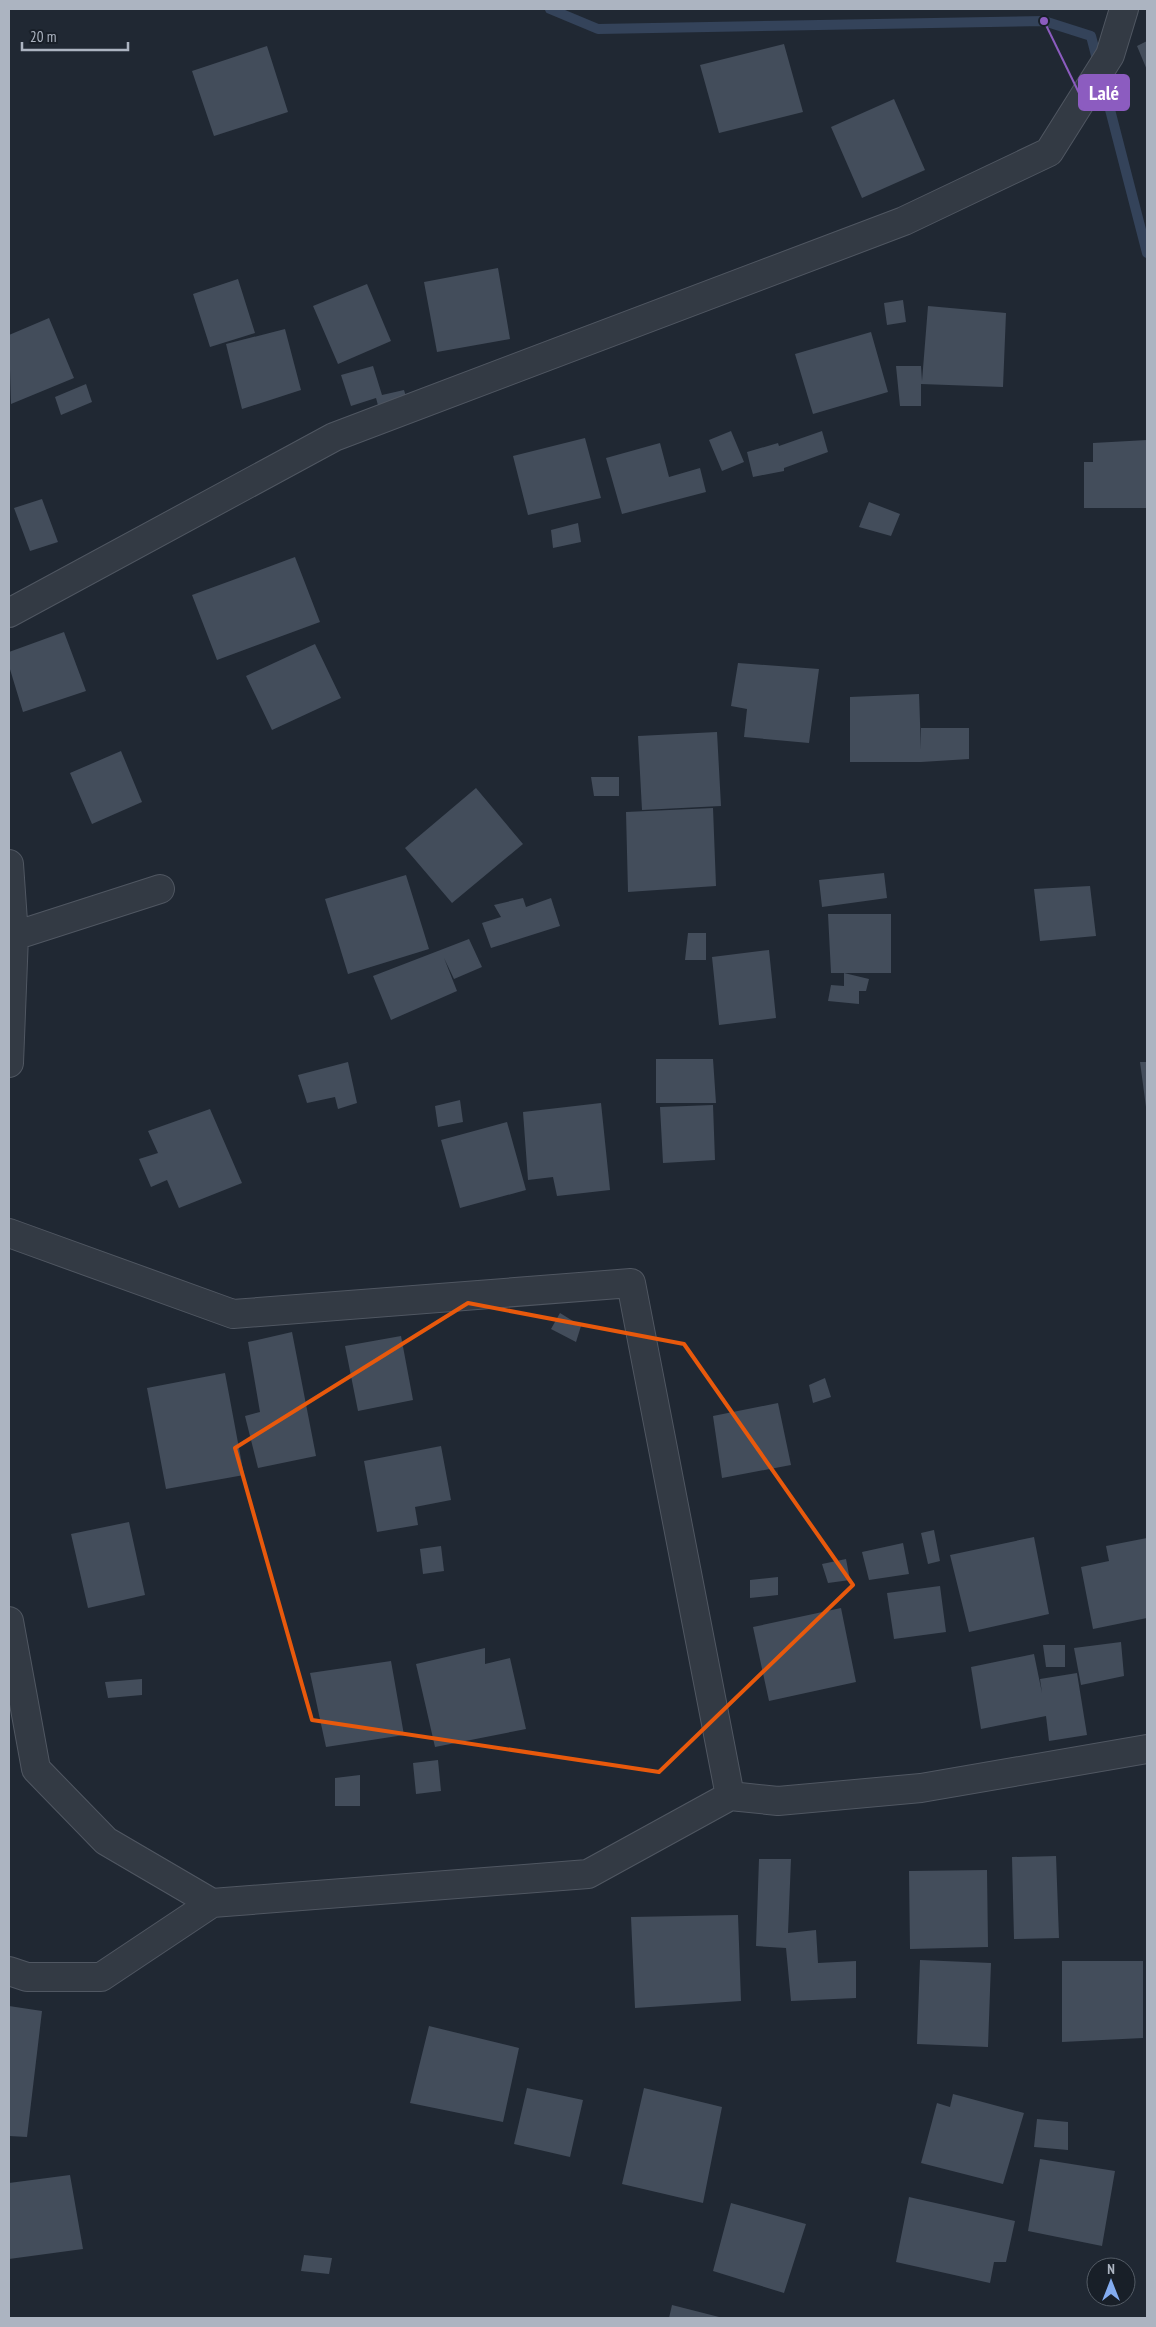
<svg xmlns="http://www.w3.org/2000/svg" width="1156" height="2327" viewBox="0 0 1156 2327" font-family="'PT Sans Narrow',sans-serif">
<style>
.lines{fill:none;stroke-linecap:round;stroke-linejoin:round}
.stream{stroke:#34435a;stroke-width:10}
.building{fill:#434d5b}
.street-casing{stroke:#505762;stroke-width:30}
.street{stroke:#333a44;stroke-width:28}
.marked{fill:none;stroke:#e8590c;stroke-width:4;stroke-linejoin:round}
.leader{fill:none;stroke:#8c5cc0;stroke-width:2}
.callout-dot{fill:#8c5cc0;stroke:#181f28;stroke-width:2}
.callout{fill:#8c5cc0;stroke:#8c5cc0;stroke-width:2}
.callout-label{font-size:20px;text-anchor:middle;font-weight:bold;fill:#fff}
</style>
<rect width="100%" height="100%" fill="#202833"/>
<g class="lines">
<path class="stream" d="M550 9 598 29 1044 21 1091 36 1147 253"/>
</g>
<path class="building" d="M1147 41V70L1137 46Z
M784 44 803 112 719 133 700 65Z
M267 46 288 112 214 136 192 71Z
M894 99 925 170 862 198 831 127Z
M498 268 510 339 437 352 424 282Z
M238 279 255 333 210 347 193 294Z
M367 284 391 341 338 364 313 306Z
M903 300 906 322 887 325 884 303Z
M928 306 1006 313 1003 387 921 384V406H900L896 366H921L922 381Z
M49 318 74 378 11 404 9 335Z
M285 329 301 390 242 409 226 344Z
M871 332 888 392 813 414 795 354Z
M373 366 382 395 404 390 407 400 379 409 376 398 351 406 341 375Z
M86 384 92 402 61 415 55 397Z
M731 431 744 462 722 471 709 440Z
M822 431 828 452 784 468V471L753 477 747 452 778 443 779 446Z
M585 438 601 498 528 515 513 456Z
M1147 440V508H1084V462H1093V443Z
M660 443 669 477 700 468 706 492 622 514 606 458Z
M42 499 58 542 30 551 14 508Z
M869 502 900 514 891 536 859 527Z
M578 523 581 542 553 548 551 530Z
M295 557 320 622 217 660 192 595Z
M64 632 86 691 23 712 9 666V652Z
M315 644 341 698 272 730 246 676Z
M738 663 819 669 809 743 744 737 747 709 731 706Z
M919 694 921 750V728H969V759L921 762H850V697Z
M717 732 721 806 642 810 638 736Z
M121 751 142 802 92 824 70 773Z
M591 777H619V796H594Z
M476 788 523 844 452 903 405 848Z
M713 808 716 886 628 892 626 812Z
M884 873 887 898 822 907 819 880Z
M406 875 429 949 348 974 325 899Z
M1090 886 1096 936 1040 941 1034 889Z
M523 898 526 907 551 898 560 926 491 948 482 923 501 917 494 905Z
M828 914H891V973H831Z
M688 933H706V960H685Z
M469 939 482 967 454 979 444 958 457 991 391 1020 373 976Z
M769 950 776 1018 719 1025 712 957Z
M844 973 869 979 866 991H859V1004L828 1001 831 985 844 986Z
M656 1059H713L716 1103H656Z
M348 1062 357 1103 338 1109 335 1097 307 1103 298 1075Z
M1140 1062H1147V1107H1146Z
M460 1100 463 1122 438 1127 435 1106Z
M601 1103 610 1190 557 1196 553 1177 528 1180 523 1112Z
M713 1105 715 1160 663 1163 660 1107Z
M210 1109 242 1183 179 1208 167 1180 151 1187 139 1159 158 1153 148 1131Z
M507 1122 526 1190 460 1208 441 1140Z
M560 1313 581 1326 576 1342 551 1329Z
M292 1332 316 1456 258 1468 245 1416 260 1412 248 1342Z
M401 1336 413 1400 358 1411 345 1346Z
M225 1373 244 1475 166 1489 147 1388Z
M825 1378 831 1397 813 1403 809 1385Z
M778 1403 791 1465 722 1478 713 1416Z
M441 1446 451 1500 415 1507 418 1525 377 1532 364 1461Z
M129 1522 145 1595 88 1608 71 1534Z
M934 1530 940 1561 928 1564 921 1533Z
M1034 1537 1049 1614 969 1632 950 1555Z
M1147 1538V1618L1093 1629 1081 1567 1109 1561 1106 1546Z
M903 1543 909 1574 869 1580 862 1552Z
M441 1546 444 1571 423 1574 420 1549Z
M846 1559 850 1580 828 1583 822 1564Z
M778 1577V1595L750 1598V1580Z
M940 1586 946 1632 894 1639 887 1593Z
M841 1608 856 1682 769 1701 753 1627Z
M1121 1642 1124 1676 1081 1685 1074 1648Z
M1043 1645H1065V1667H1046Z
M485 1648V1664L510 1658 526 1729 435 1747 416 1664Z
M1034 1654 1042 1693 1040 1679 1077 1673 1087 1735 1049 1741 1046 1716 981 1729 971 1667Z
M391 1661 404 1735 326 1747 310 1673Z
M142 1679V1695L108 1698 105 1682Z
M438 1760 441 1791 416 1794 413 1763Z
M360 1775V1806H335V1778Z
M1056 1856 1059 1938 1014 1939 1012 1857Z
M759 1859H791L788 1933 816 1930 818 1963 856 1961V1998L791 2001 786 1948 756 1946Z
M987 1870 988 1947 910 1949 909 1871Z
M738 1915 741 2001 635 2008 631 1917Z
M920 1960 991 1963 988 2047 917 2044Z
M1062 1961H1143V2038L1062 2042Z
M9 2006 42 2011 27 2137 9 2136Z
M429 2026 519 2048 503 2122 410 2103Z
M527 2088 583 2100 570 2157 514 2144Z
M644 2088 722 2107 703 2203 622 2184Z
M953 2094 1024 2113 1003 2184 921 2163 937 2103 950 2107Z
M1037 2119 1068 2122V2150L1034 2147Z
M1040 2159 1115 2171 1102 2246 1028 2231Z
M70 2175 83 2249 9 2259V2183Z
M909 2197 1015 2221 1006 2262H994L990 2283 896 2262Z
M731 2203 806 2224 784 2293 713 2271Z
M304 2255 332 2258 329 2274 301 2271Z
M672 2305 723 2318H669Z"/>
<g class="lines">
<defs>
<path id="street" d="M9 613 334 437 904 221 1049 152 1110 55 1124 9
M9 864 14 936 9 1063
M14 936 160 889
M9 1233 233 1314 631 1283 730 1796
M9 1621 36 1769 106 1841 212 1903 588 1874 730 1796 778 1801 921 1788 1147 1749
M9 1971 27 1977H101L212 1903"/>
</defs>
<use href="#street" class="street-casing"/>
<use href="#street" class="street"/>
</g>
<path class="marked" d="M468 1303 684 1344 853 1585 659 1772 312 1720 235 1448Z"/>
<path class="leader" d="M1044 21L1079 93"/>
<circle class="callout-dot" cx="1044" cy="21" r="5"/>
<rect class="callout" x="1079" y="75" width="50" height="35" rx="5"/>
<g class="callout-label">
<text x="1104" y="100">Lalé</text>
</g>
<rect width="1156" height="2327" fill="none" stroke="#acb4c1" stroke-width="20"/>
<g transform="translate(1111 2282)"><circle r="24" fill="#181f28" stroke="#535b65"/>
<path d="M0-4L9 19L0 12L-9 19Z" fill="#83acf0"/>
<text y="-8" font-size="14" font-weight="bold" text-anchor="middle" fill="#acb4c1">N</text>
</g>
<path d="M22 42v8h106v-8" fill="none" stroke="#acb4c1" stroke-width="2.5"/>
<text x="30" y="42" font-size="15" fill="#acb4c1" stroke="#181f28" stroke-width="4" paint-order="stroke">20 m</text>
</svg>
